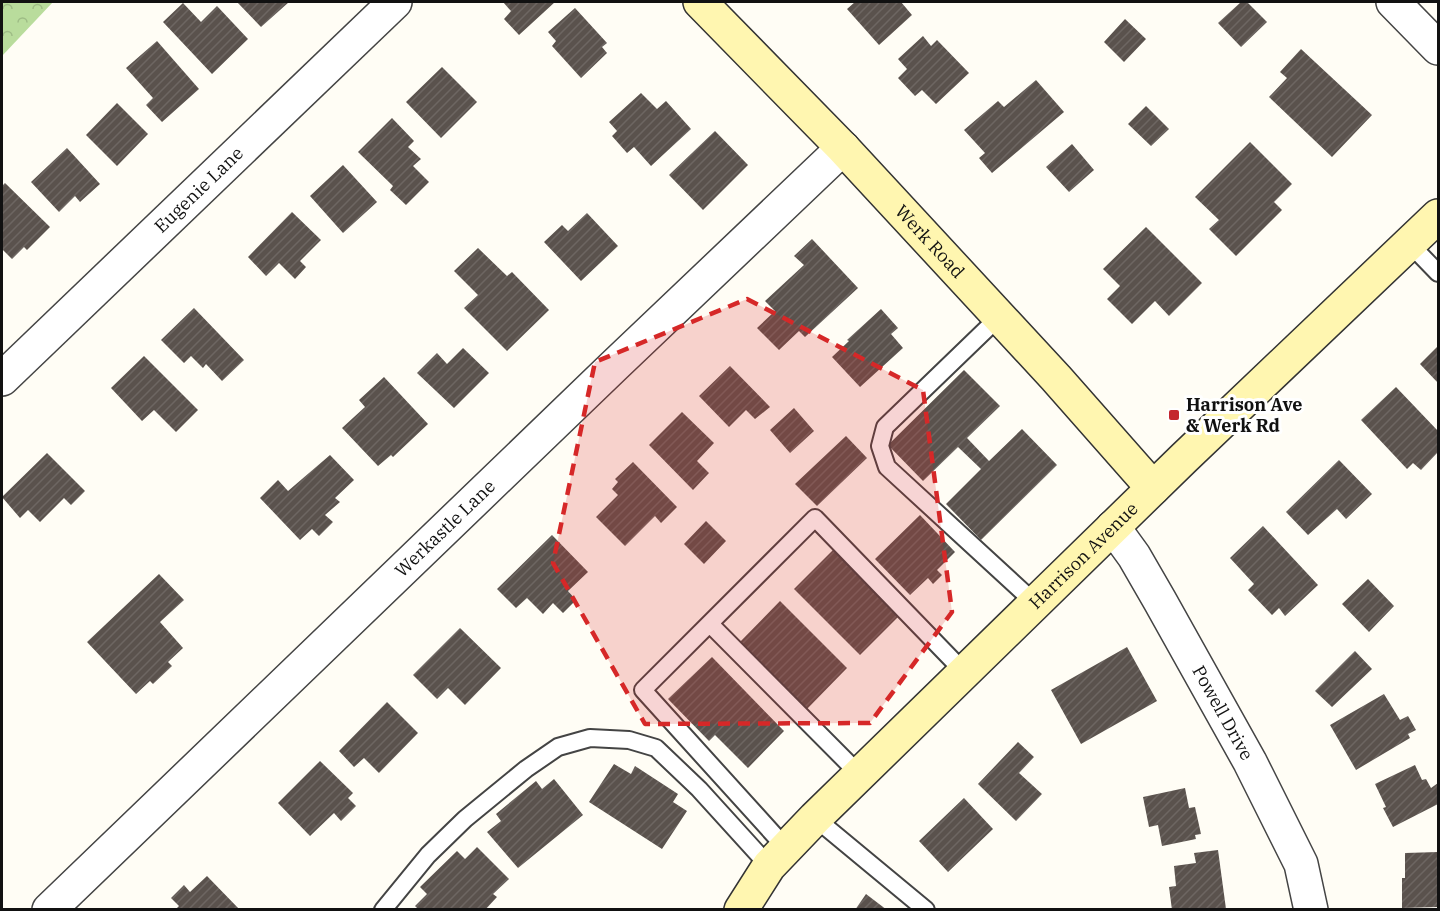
<svg xmlns="http://www.w3.org/2000/svg" width="1440" height="911" viewBox="0 0 1440 911" font-family="'IBM Plex Serif',serif">
<style>
.forest{fill:url(#forest-crowns)}
.building{fill:url(#building-hatch)}
.lines{fill:none;stroke-linecap:round;stroke-linejoin:round}
.lane-casing{stroke:#444;stroke-width:20}
.street-casing{stroke:#444;stroke-width:36}
.secondary-casing{stroke:#333;stroke-width:36}
.lane{stroke:#fff;stroke-width:16}
.street{stroke:#fff;stroke-width:33}
.secondary{stroke:#fff6b0;stroke-width:33}
.marked{fill:#d62828;fill-opacity:0.2;stroke:#d62828;stroke-width:4.5;stroke-dasharray:12 8;stroke-linejoin:round}
.poi-dot{fill:#c4262e;stroke:#fff;stroke-width:2}
.labels{text-anchor:middle;stroke-width:6;stroke-linejoin:round;paint-order:stroke}
.street-label{font-size:18px;fill:#111;stroke:#fff}
.poi-label{font-size:18px;font-weight:bold;fill:#111;stroke:#fff;text-anchor:start}
</style>
<defs>
<pattern id="forest-crowns" width="20" height="18" patternUnits="userSpaceOnUse" patternTransform="scale(1.5)"><rect width="20" height="18" fill="#b9dc9c"/><path d="M2 6a3 3 0 1 1 6 0M12 15a3 3 0 1 1 6 0" fill="none" stroke="#9ebc85"/></pattern>
<pattern id="building-hatch" width="6" height="6" patternUnits="userSpaceOnUse" patternTransform="scale(1.5)"><rect width="6" height="6" fill="#5a524d"/><path d="M-1 1l2-2M0 6l6-6M5 7l2-2" fill="none" stroke="#6d6662"/></pattern>
</defs>
<rect width="100%" height="100%" fill="#fffdf5"/>
<path class="forest" d="M2 2H53L2 56Z"/>
<path class="building" d="M237 2H289L261 27Z
M503 2H555L519 35 504 19 511 11Z
M855 2H901L912 15 879 45 847 9Z
M1241 2H1247L1267 22 1241 47 1218 23Z
M183 3 201 22 217 6 248 39 212 74 163 22Z
M575 8 607 43 602 47 607 53 581 78 552 46 556 41 548 32Z
M1125 19 1146 39 1124 62 1104 42Z
M923 36 931 46 937 40 969 73 936 104 922 90 915 96 898 78 907 69 898 59Z
M157 41 199 89 162 122 146 105 153 98 126 68Z
M1301 49 1372 115 1332 157 1269 97 1287 78 1280 72Z
M442 67 477 102 441 138 406 102Z
M1036 80 1064 112 992 173 979 158 985 153 964 130 998 101 1004 107Z
M641 93 657 109 666 101 691 129 651 166 634 147 627 153 612 136 617 131 609 122Z
M117 103 148 134 117 166 86 135Z
M1146 106 1169 129 1151 146 1128 124Z
M392 118 414 141 408 147 421 159 413 166 429 182 406 205 390 190 393 186 358 152Z
M715 131 748 165 703 210 669 175Z
M1250 142 1292 184 1274 202 1282 210 1236 256 1209 229 1219 220 1195 197Z
M1072 144 1094 170 1069 192 1046 167Z
M67 148 100 184 80 202 75 196 59 212 31 182Z
M343 165 377 202 343 233 310 196Z
M5 183 50 227 27 250 24 247 12 259 2 249V186Z
M292 212 321 240 300 261 306 267 295 279 279 263 266 276 248 257Z
M587 213 618 246 581 281 544 242 562 225 568 231Z
M1146 227 1202 283 1169 316 1155 301 1132 324 1107 299 1120 286 1103 269Z
M812 239 858 288 805 337 799 331 779 350 757 328 775 311 765 301 804 265 794 256Z
M478 248 507 276 512 272 549 310 507 351 464 308 478 295 454 271Z
M194 308 244 360 222 381 206 364 203 368 191 356 184 363 161 340Z
M881 309 898 328 891 334 903 348 860 387 832 357 849 341 847 340Z
M1438 346V383L1420 364Z
M463 348 489 373 454 408 417 373 437 353 447 364Z
M144 356 198 410 176 432 154 410 142 421 111 388Z
M730 366 770 407 755 419 746 410 729 427 699 396Z
M964 370 1000 406 967 438 989 461 1022 429 1057 465 981 540 946 504 981 469 958 447 923 481 888 445Z
M384 377 428 424 393 457 391 455 378 466 342 428 365 407 359 400Z
M1396 387 1438 431V452L1421 470 1413 463 1407 469 1361 420Z
M794 408 814 431 790 453 770 430Z
M682 412 714 443 697 461 709 473 693 490 649 445Z
M846 436 867 458 817 506 795 484Z
M47 453 85 491 71 505 64 498 40 522 28 510 20 518 2 497Z
M330 455 354 480 335 498 340 502 325 515 333 522 319 536 312 529 300 540 260 498 278 480 288 491Z
M1339 460 1372 494 1346 519 1337 509 1308 535 1286 512Z
M633 462 677 507 661 523 655 516 625 546 596 517 618 495 612 489 618 482 615 479Z
M920 515 955 552 937 570 942 575 933 584 928 578 910 595 875 559Z
M706 521 726 541 704 564 684 544Z
M1263 526 1318 585 1285 616 1279 608 1272 615 1248 590 1254 584 1230 558Z
M552 535 588 572 568 591 576 600 563 613 553 603 543 614 527 598 516 608 497 589Z
M834 549 900 615 860 655 794 589Z
M159 574 184 600 160 622 183 648 168 662 172 666 153 684 150 681 136 694 87 642Z
M1368 579 1394 606 1369 632 1342 604Z
M780 601 847 668 807 709 739 643Z
M460 628 501 668 465 705 448 688 437 699 413 675Z
M1127 647 1157 701 1081 744 1051 690Z
M1355 651 1372 669 1332 707 1315 691Z
M712 657 784 731 748 768 715 735 709 741 668 699Z
M1384 694 1400 720 1408 716 1416 730 1408 734 1410 738 1356 770 1330 725Z
M387 702 418 733 379 773 364 758 354 767 339 751Z
M1018 742 1034 757 1019 773 1042 794 1016 821 978 784Z
M320 761 353 793 348 798 356 806 341 821 334 813 310 836 278 803Z
M614 764 631 774 635 766 678 794 673 802 687 811 662 849 589 802Z
M1415 765 1422 780 1426 779 1431 788 1438 783V804L1393 827 1383 808 1386 807 1375 784Z
M554 779 583 815 518 868 487 832 501 821 496 814 536 781 542 789Z
M1185 788 1189 808 1195 807 1201 834 1195 835 1196 839 1162 846 1158 825 1149 827 1143 797Z
M964 798 993 829 948 872 919 841Z
M477 847 509 879 493 894 497 897 485 910H419L415 906 427 894 420 887 457 851 465 859Z
M1218 850 1226 909 1172 910 1169 887 1176 886 1174 866 1196 863 1194 853Z
M1438 852V907L1402 908V878H1405V853Z
M207 876 240 910H175L179 906 171 898 184 885 190 892Z
M866 894 887 910H855Z"/>
<g class="lines">
<defs>
<path id="lane" d="M1409 243 1438 273
M1000 316 885 427 880 446 887 467 1035 603
M710 624 859 774
M815 818 926 910
M786 848 643 690 815 518 964 672
M383 910 428 855 465 819 526 769 558 747 590 738 629 740 656 748 699 789 769 866"/>
<g id="street">
<path d="M1393 2 1438 48"/>
<path id="s1" d="M2 379 395 2"/>
<path id="s2" d="M1113 527 1134 556 1160 601 1250 762 1301 864 1311 910"/>
<path id="s3" d="M49 910 614 366 843 148"/>
</g>
<g id="secondary">
<path id="s4" d="M700 2 843 148 1056 378 1153 488"/>
<path id="s5" d="M741 910 769 866 815 818 1184 458 1438 216"/>
</g>
</defs>
<use href="#lane" class="lane-casing"/>
<use href="#street" class="street-casing"/>
<use href="#secondary" class="secondary-casing"/>
<use href="#lane" class="lane"/>
<use href="#street" class="street"/>
<use href="#secondary" class="secondary"/>
</g>
<path class="marked" d="M747 299 923 390 952 612 870 723 645 724 553 563 595 362Z"/>
<rect class="poi-dot" x="1168" y="409" width="12" height="12" rx="3"/>
<g class="labels">
<g class="street-label">
<text dy="6" stroke="none"><textPath href="#s1" startOffset="273">Eugenie Lane</textPath></text>
<text dy="6" stroke="none"><textPath href="#s4" startOffset="332">Werk Road</textPath></text>
<text dy="6" stroke="none"><textPath href="#s3" startOffset="550">Werkastle Lane</textPath></text>
<text dy="6" stroke="none"><textPath href="#s5" startOffset="494">Harrison Avenue</textPath></text>
<text dy="6" stroke="none"><textPath href="#s2" startOffset="216">Powell Drive</textPath></text>
</g>
<g class="poi-label">
<text x="1186" y="411">Harrison Ave<tspan x="1186" dy="21">&amp; Werk Rd</tspan></text>
</g>
</g>
<rect width="1440" height="911" fill="none" stroke="#111111" stroke-width="6"/>
</svg>
